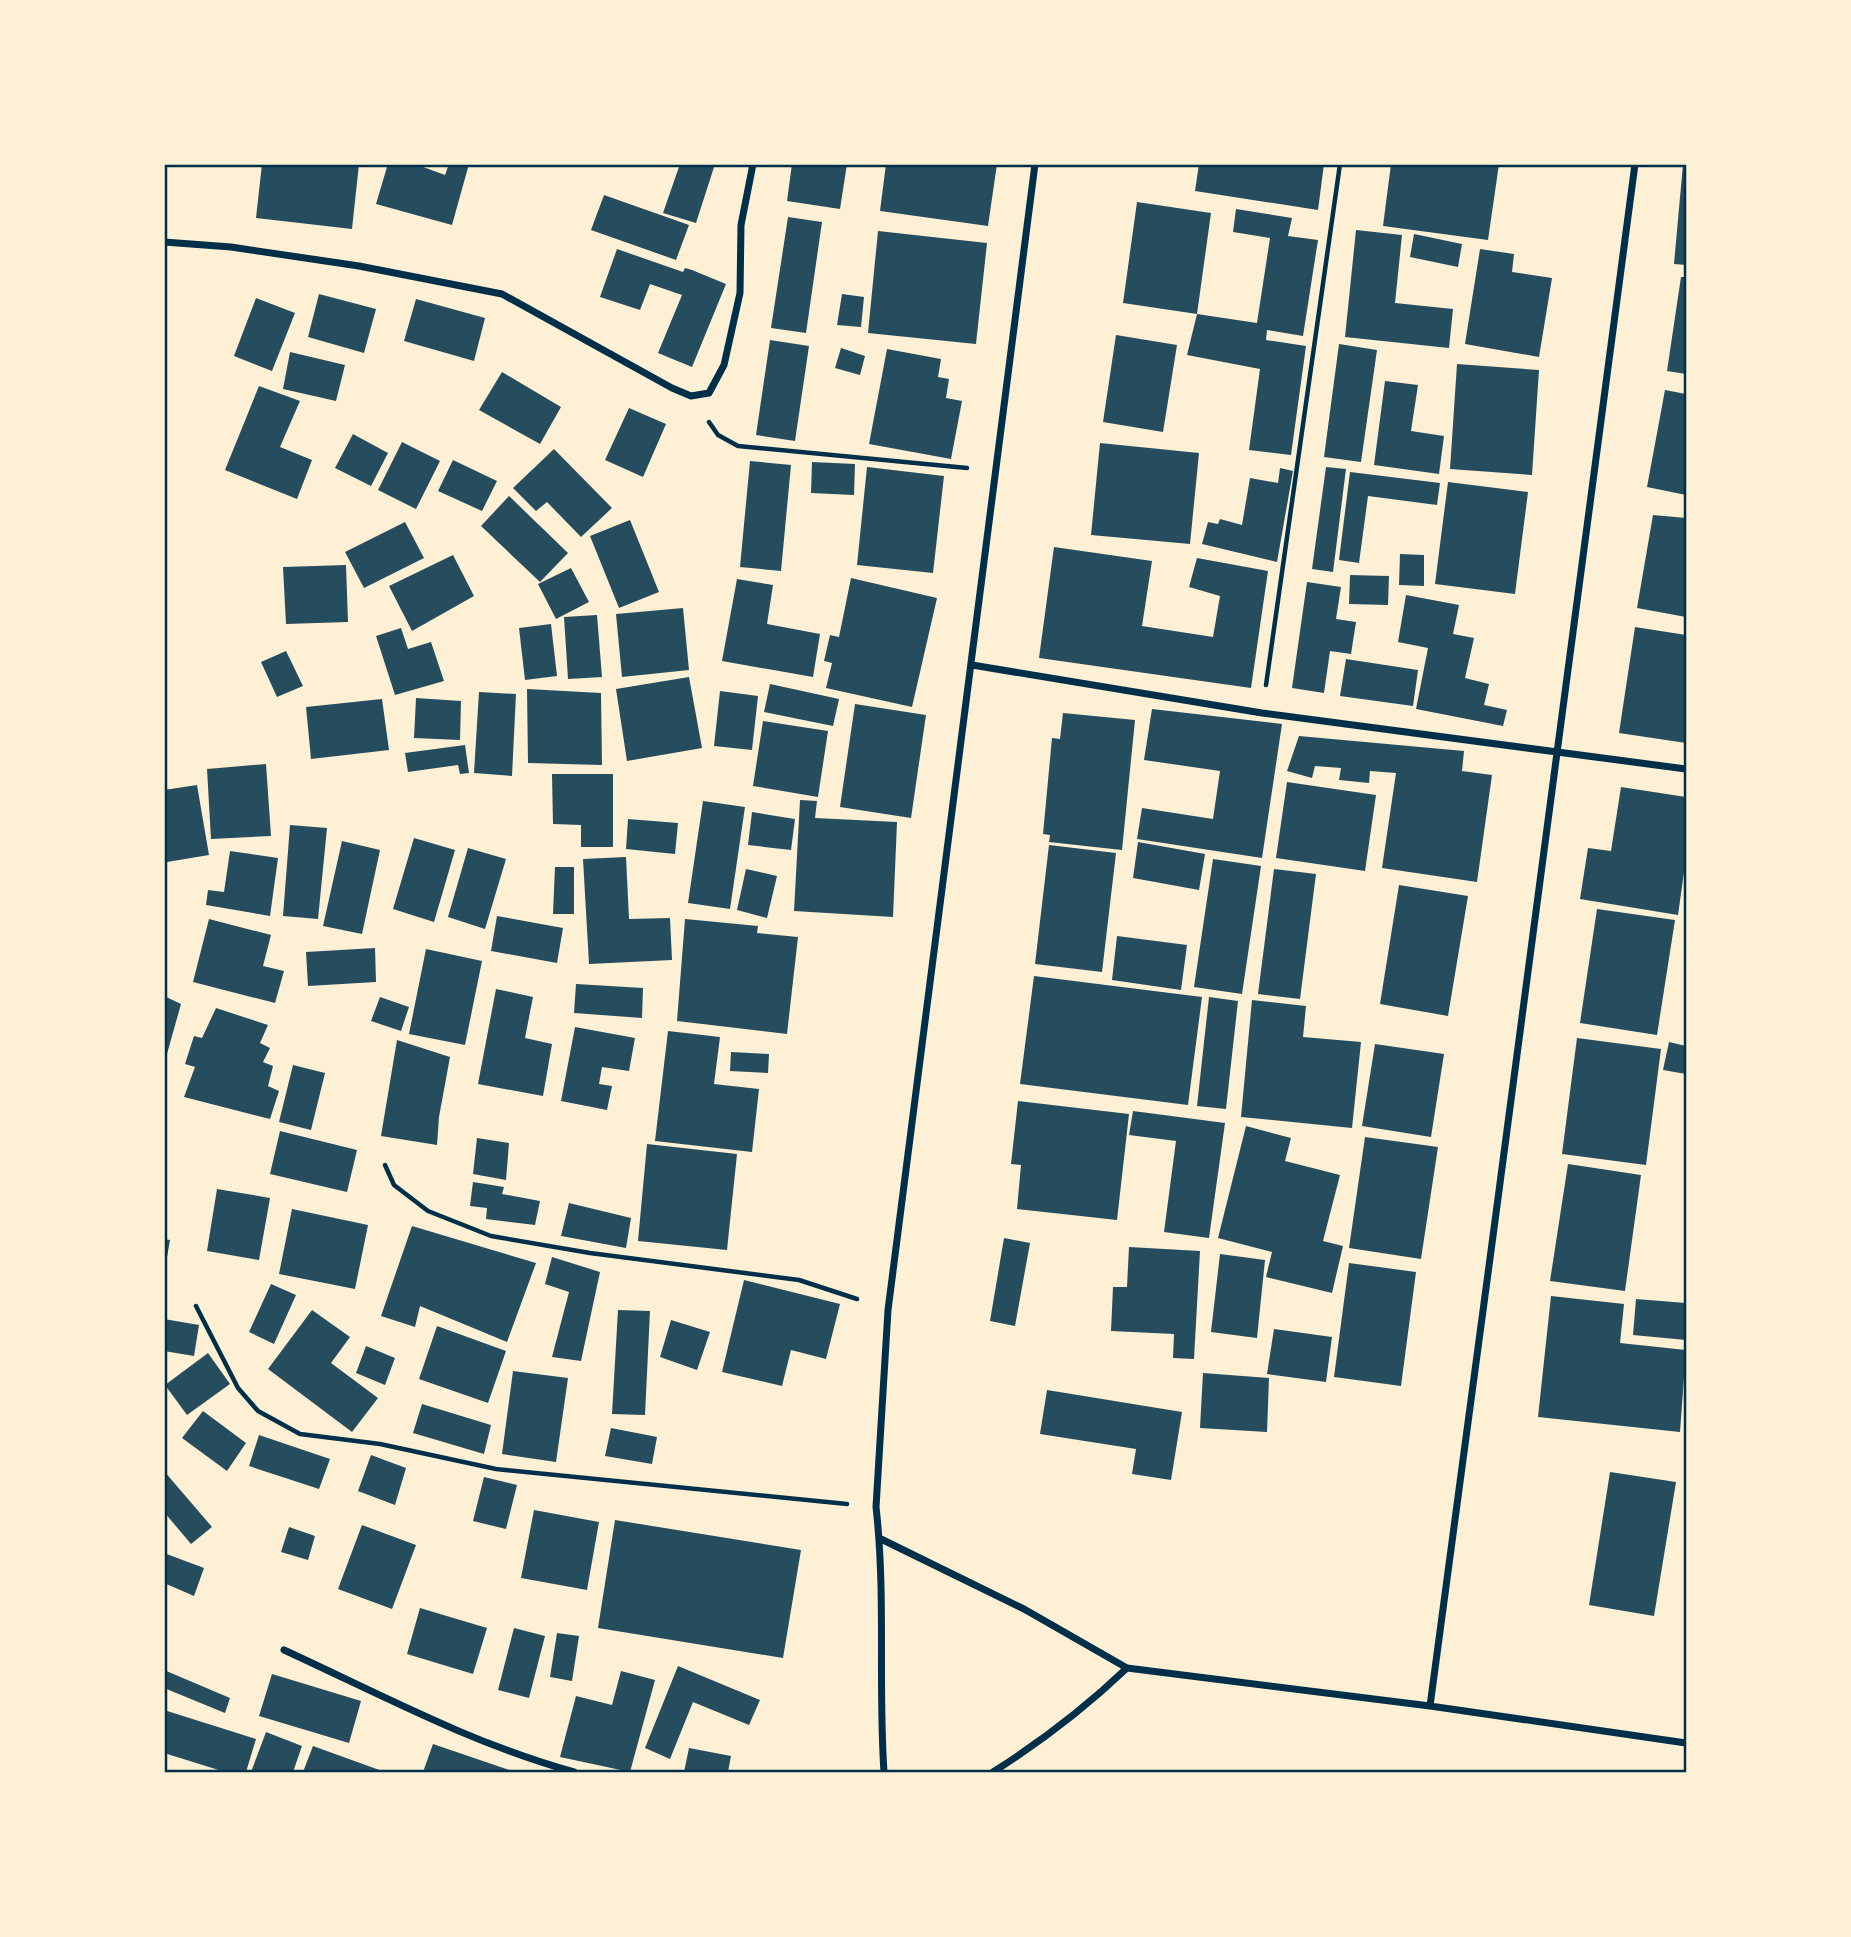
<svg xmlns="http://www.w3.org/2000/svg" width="1851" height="1937" viewBox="0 0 1851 1937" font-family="Quicksand,sans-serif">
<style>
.building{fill:#264d5e}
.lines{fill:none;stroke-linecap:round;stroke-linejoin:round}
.path{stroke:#003049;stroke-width:4.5}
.minor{stroke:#003049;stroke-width:7}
.neatline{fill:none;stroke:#003049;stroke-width:2.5}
</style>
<rect width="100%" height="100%" fill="#fdf0d5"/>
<path class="building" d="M262 164H359L352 229 256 218Z
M382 164H415L445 175 449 164H469L452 225 376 204 387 167Z
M680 164H715L696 223 663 213Z
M792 164H847L840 209 787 201Z
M886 164H997L988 226 880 211Z
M1199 164H1324L1318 210 1195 191Z
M1391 164H1499L1488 240 1383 226Z
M1683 164H1686V265L1674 264Z
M604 195 689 225 676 260 591 230Z
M1137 202 1211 213 1197 314 1123 303Z
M1236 209 1292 218 1288 236 1318 240 1303 336 1267 330 1266 340 1306 346 1291 455 1249 450 1260 369 1187 355 1197 314 1257 323 1270 238 1233 232Z
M788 217 822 222 806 333 771 328Z
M1356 230 1402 235 1395 303 1453 309 1449 348 1345 337Z
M878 231 987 243 976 344 868 333Z
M1414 234 1462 244 1458 267 1410 257Z
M617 249 683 272 685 268 692 270 726 284 692 367 658 353 682 295 650 284 640 310 600 297Z
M1480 249 1514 254 1512 272 1552 278 1539 357 1465 344Z
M1681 277H1686V374L1667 371Z
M319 294 376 309 364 353 308 337Z
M842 294 864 297 861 327 837 325Z
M256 298 295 313 272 371 234 356Z
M416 299 485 318 474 361 404 341Z
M1116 335 1177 345 1163 432 1103 422Z
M770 340 809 346 795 441 756 435Z
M1339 344 1377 350 1361 462 1324 457Z
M841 348 865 356 860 375 835 368Z
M887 349 941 359 938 377 949 379 946 398 962 401 951 459 869 444Z
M290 352 345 365 336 401 283 389Z
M1457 364 1539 370 1532 475 1450 469Z
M502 372 561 407 540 444 479 410Z
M1385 381 1418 385 1411 431 1444 436 1439 474 1374 465Z
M259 386 300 401 280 447 312 460 297 499 225 470Z
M1665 390 1686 394V495L1647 487Z
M629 408 666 424 643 477 605 460Z
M353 434 388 453 371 486 335 468Z
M402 442 440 461 416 509 378 490Z
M1100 443 1199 453 1190 544 1091 535Z
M554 449 612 508 581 537 547 502 536 511 513 488Z
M453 460 497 481 482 511 438 491Z
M750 461 791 465 781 571 740 567Z
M812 462 855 464 854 495 811 493Z
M867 467 944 476 933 573 857 565Z
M1326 467 1346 469 1333 572 1312 569Z
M1280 468 1293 471 1277 562 1202 544 1208 522 1218 524 1220 519 1242 525 1250 478 1278 483Z
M1350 472 1440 483 1437 505 1368 496 1359 563 1339 560Z
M1448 482 1528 492 1515 594 1435 584Z
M509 496 568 553 540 582 481 526Z
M1653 515 1686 518V617L1637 608Z
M630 520 659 592 619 608 590 536Z
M405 522 424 558 364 588 345 552Z
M1054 547 1152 561 1142 626 1213 637 1220 596 1189 587 1197 558 1268 571 1251 688 1039 658Z
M1400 554 1424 555V586L1399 585Z
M453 555 474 596 412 631 389 586Z
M346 565 348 622 286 624 283 567Z
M571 568 589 602 556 619 538 584Z
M1350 575 1389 576 1388 605 1349 604Z
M851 578 937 598 912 707 826 688 832 663 824 661 830 635 839 637Z
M737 579 773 585 767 624 820 634 813 677 722 661Z
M1307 582 1341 587 1336 619 1356 622 1351 654 1330 651 1324 693 1292 688Z
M1406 595 1459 605 1453 634 1474 638 1465 678 1489 684 1484 705 1507 710 1503 726 1416 709 1428 648 1398 642Z
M683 608 689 670 622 677 616 614Z
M597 615 602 677 568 679 564 617Z
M551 624 557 676 525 680 519 628Z
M1635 627 1686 635V743L1619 733Z
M401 628 408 649 431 642 444 681 395 695 376 636Z
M286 651 303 686 277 697 261 662Z
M1346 659 1418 670 1413 706 1340 696Z
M689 677 702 748 627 761 616 689Z
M770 684 839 699 833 726 764 712Z
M527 689 601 693 602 765 528 763Z
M720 691 758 696 752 750 714 746Z
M479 692 516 694 512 776 474 773Z
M416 698 461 701 460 740 414 738Z
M382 699 389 750 311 759 306 707Z
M855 704 926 715 911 818 840 807Z
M1152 709 1282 724 1262 858 1137 839 1142 808 1213 819 1220 771 1144 760Z
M1063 713 1135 720 1122 850 1049 842 1050 835 1043 834 1052 738 1060 739Z
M763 721 828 731 818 797 753 786Z
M1299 736 1464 751 1462 771 1492 775 1477 882 1382 868 1396 773 1370 771 1369 783 1339 780 1341 768 1315 766 1312 778 1287 771Z
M465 745 469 773 460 774 458 765 408 772 405 753Z
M266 764 271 836 211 839 207 769Z
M552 774H613V847H581V825L553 824Z
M1287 782 1376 795 1365 871 1276 858Z
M197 785 209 855 167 862 164 790Z
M1621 787 1686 797V858L1678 915 1580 899 1588 848 1611 851Z
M800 800 817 801 815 818 897 822 893 917 794 911Z
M703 801 745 807 730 909 688 903Z
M752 812 795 819 791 850 748 845Z
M628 819 678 823 675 854 626 849Z
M290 825 327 828 318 919 283 916Z
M414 838 455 850 434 922 393 909Z
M342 841 380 850 362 934 323 926Z
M1138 842 1205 854 1199 890 1133 878Z
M1049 845 1116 853 1102 972 1035 964Z
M468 848 506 859 485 929 448 917Z
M230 851 278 858 270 916 206 905 208 890 224 892Z
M626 857 629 919 670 918 672 960 589 964 583 859Z
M1213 859 1261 866 1242 994 1194 987Z
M555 867H574V914H553Z
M746 869 777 876 767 918 737 910Z
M1274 869 1316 874 1300 999 1258 994Z
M1399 885 1468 896 1448 1016 1380 1004Z
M1597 909 1675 920 1657 1035 1580 1023Z
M497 916 563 928 557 963 491 951Z
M209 919 271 935 263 966 284 971 275 1003 193 982Z
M685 919 758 926 757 933 798 937 787 1034 677 1021Z
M1117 936 1187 945 1181 990 1112 980Z
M375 948 376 982 308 986 306 952Z
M426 949 482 961 465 1045 409 1034Z
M1034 976 1202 997 1188 1105 1020 1084Z
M576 984 643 988 642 1018 574 1013Z
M496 989 533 997 525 1038 552 1044 543 1096 478 1084Z
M164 996 181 1004 165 1061H164Z
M380 997 409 1007 401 1031 371 1021Z
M1209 997 1238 1001 1226 1109 1197 1106Z
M1252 1000 1306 1006 1303 1037 1361 1042 1352 1128 1241 1117Z
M216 1008 268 1025 260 1043 270 1048 263 1062 273 1066 268 1086 279 1091 270 1119 184 1097 195 1067 185 1064 194 1036 202 1038Z
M575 1027 635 1038 629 1071 602 1067 599 1084 612 1086 607 1110 561 1101Z
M668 1031 720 1037 714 1084 759 1089 752 1152 655 1141Z
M1577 1038 1661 1049 1646 1165 1562 1154Z
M397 1040 450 1057 439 1117 437 1145 381 1136Z
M1669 1042 1686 1046V1074L1663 1070Z
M1375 1044 1444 1054 1431 1137 1362 1126Z
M731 1052 769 1054 768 1073 730 1071Z
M293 1065 325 1073 311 1130 279 1122Z
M1018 1101 1129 1114 1117 1220 1017 1209 1021 1165 1011 1164Z
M1133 1111 1225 1123 1209 1238 1164 1232 1176 1141 1129 1135Z
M1246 1126 1291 1138 1285 1161 1340 1175 1323 1241 1343 1246 1332 1293 1266 1277 1272 1252 1218 1238Z
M280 1131 357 1150 347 1192 270 1174Z
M1365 1137 1438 1147 1421 1259 1349 1248Z
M477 1138 509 1143 506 1180 473 1174Z
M647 1144 737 1154 727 1250 638 1241Z
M1568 1164 1641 1175 1625 1291 1550 1281Z
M473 1182 504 1187 502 1194 540 1201 535 1225 486 1219 487 1208 470 1206Z
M217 1189 270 1198 259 1260 207 1251Z
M569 1203 631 1218 626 1248 561 1236Z
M292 1209 368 1225 355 1289 279 1274Z
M412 1226 536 1263 507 1342 420 1306 415 1327 381 1316Z
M1004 1238 1030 1243 1015 1326 990 1321Z
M164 1239 170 1240 166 1263H164Z
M1129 1247 1200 1251 1194 1359 1173 1358 1174 1334 1111 1331 1113 1287H1127Z
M1220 1254 1265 1260 1257 1338 1211 1332Z
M552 1257 600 1272 581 1361 552 1357 569 1292 545 1284Z
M1349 1263 1416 1272 1401 1386 1334 1377Z
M744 1280 840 1304 826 1359 791 1350 782 1386 722 1372Z
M271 1284 296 1295 274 1344 249 1332Z
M1551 1296 1624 1304 1620 1343 1686 1350 1680 1432 1538 1417Z
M1636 1299 1686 1303V1340L1633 1335Z
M312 1310 350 1337 331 1363 378 1398 352 1432 268 1369Z
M618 1310 650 1311 645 1415 612 1414Z
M164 1319 199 1325 194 1356 164 1351Z
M671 1320 710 1332 697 1370 660 1357Z
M437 1326 506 1351 488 1403 419 1379Z
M1274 1329 1332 1337 1326 1382 1267 1374Z
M366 1346 395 1358 385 1385 356 1373Z
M208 1353 230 1384 187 1415 165 1385Z
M513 1371 568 1378 556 1462 502 1454Z
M1203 1373 1269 1378 1267 1432 1200 1428Z
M1047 1390 1182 1412 1171 1480 1132 1474 1136 1449 1040 1434Z
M422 1404 491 1425 484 1454 413 1433Z
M203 1411 246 1443 227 1471 182 1438Z
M611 1428 657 1437 652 1464 605 1456Z
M259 1435 330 1459 319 1489 249 1466Z
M371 1455 406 1468 395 1505 358 1491Z
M164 1471 212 1527 191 1544 164 1512Z
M1610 1472 1676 1482 1654 1616 1589 1605Z
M484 1477 517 1485 506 1529 473 1521Z
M534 1510 599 1522 587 1590 521 1578Z
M615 1520 801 1550 783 1658 598 1628Z
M362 1525 416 1545 392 1609 338 1589Z
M289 1527 315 1536 308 1560 281 1552Z
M164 1553 204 1568 194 1596 164 1583Z
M420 1608 487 1628 473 1674 407 1654Z
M514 1628 545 1636 529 1698 498 1690Z
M557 1633 579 1636 572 1681 550 1677Z
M678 1666 760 1700 749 1725 693 1702 670 1759 645 1748Z
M164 1670 230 1698 225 1713 164 1688Z
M621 1671 655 1680 630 1772 560 1757 576 1696 612 1705Z
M272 1674 361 1701 349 1743 259 1716Z
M164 1710 256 1739 246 1772H225L164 1753Z
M266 1732 302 1746 293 1772H251Z
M433 1744 515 1772H423Z
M313 1746 385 1772H303Z
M689 1748 731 1756 728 1772H684Z"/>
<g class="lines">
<path class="path" d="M709 422 718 435 738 446 967 468
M1266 685 1340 164
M385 1165 394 1185 428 1211 491 1236 590 1253 799 1280 857 1299
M196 1306 238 1388 258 1411 300 1434 380 1444 496 1469 847 1504"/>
<path class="minor" d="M164 242 231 247 359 266 502 294 672 388 691 396 709 393 724 365 740 293 741 225 753 164
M972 665 1262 713 1686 769
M879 1538 1024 1609 1127 1668 1430 1706 1686 1743
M284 1650C380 1694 472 1744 574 1772
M1430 1706C1498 1192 1570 679 1635 164
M884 1772C878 1685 886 1595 876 1507L888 1310 1035 164
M993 1772C1042 1741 1085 1708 1127 1668"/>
</g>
<rect width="1851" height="1937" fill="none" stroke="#fdf0d5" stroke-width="332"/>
<rect x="166" y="166" width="1519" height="1605" class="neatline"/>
</svg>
